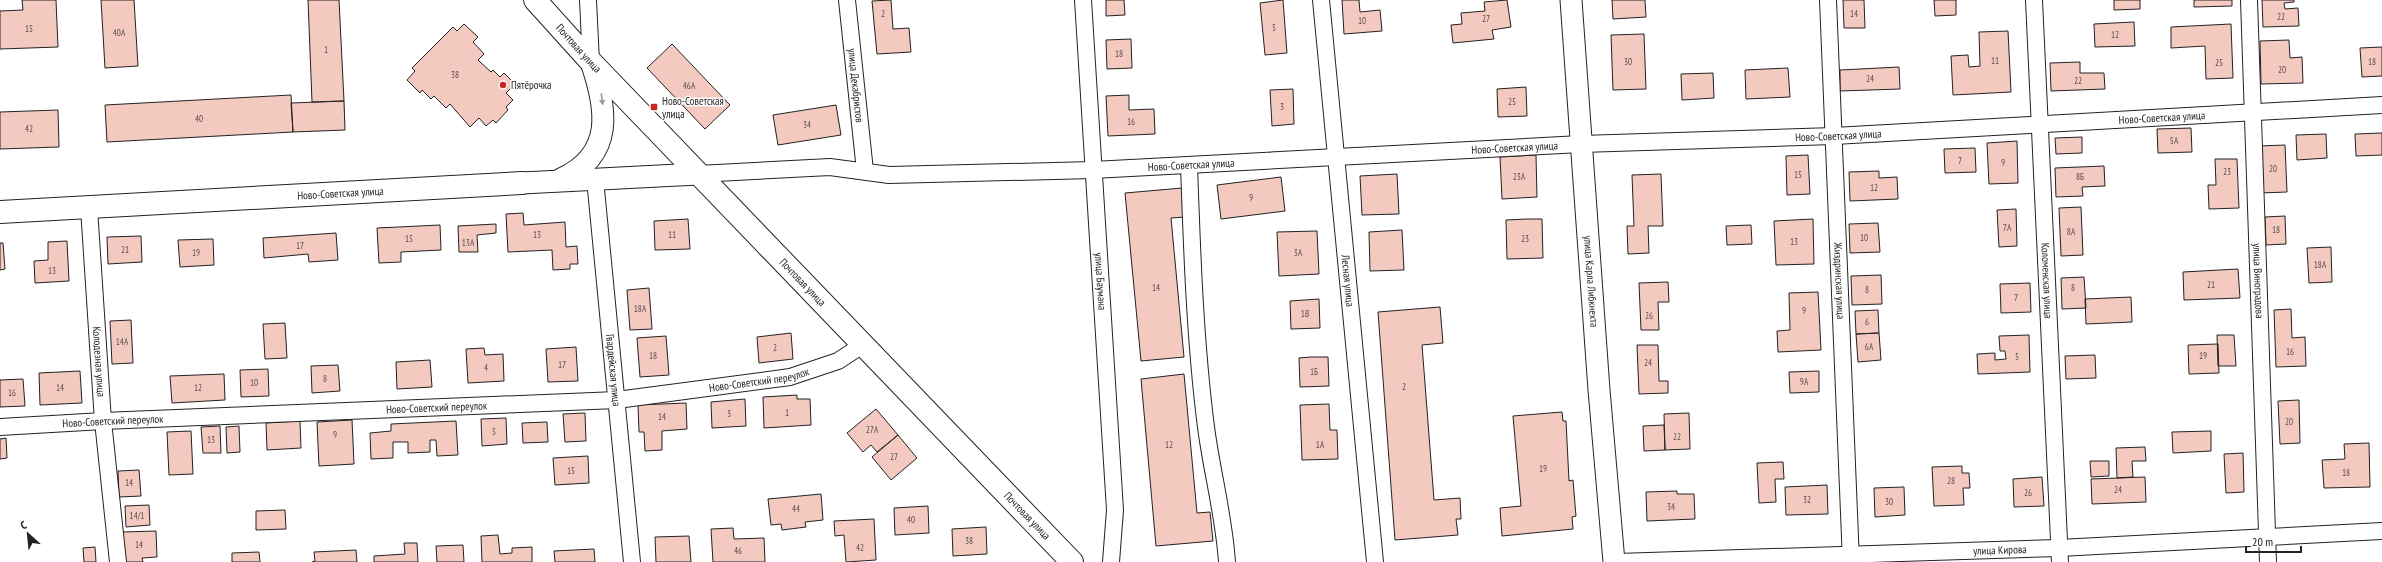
<svg xmlns="http://www.w3.org/2000/svg" width="2382" height="562" viewBox="0 0 2382 562" font-family="'PT Sans Narrow',sans-serif">
<style>
.building{fill:#f3c9c0;stroke:#222}
.lines{fill:none;stroke-linecap:round;stroke-linejoin:round}
.minor-casing{stroke:#222;stroke-width:18}
.tertiary-casing{stroke:#222;stroke-width:23}
.secondary-casing{stroke:#222;stroke-width:24}
.minor{stroke:#fff;stroke-width:16}
.tertiary{stroke:#fff;stroke-width:21}
.secondary{stroke:#fff;stroke-width:22}
.oneway{fill:#9c9c9c}
.poi-dot{fill:#c62828;stroke:#fff;stroke-width:1.5}
.labels{text-anchor:middle;stroke-width:3;stroke-linejoin:round;paint-order:stroke}
.number-label{font-size:9px;fill:#564c4a}
.street-label{font-size:11px;fill:#222;stroke:#fff}
.poi-label{font-size:11px;fill:#222;stroke:#fff;text-anchor:start}
</style>
<rect width="100%" height="100%" fill="#fff"/>
<path class="building" d="M22 0H56L58 47 0 49V11L23 10Z
M101 0H134L138 66 105 68Z
M308 0H339L344 101 312 102Z
M891 0 893 29 909 28 911 52 877 54 872 1Z
M1106 0H1124L1125 15 1106 16Z
M1283 0 1287 53 1265 55 1260 3Z
M1342 0H1359L1360 12 1380 10 1382 31 1344 34Z
M1507 0 1511 27 1492 30 1494 39 1453 43 1451 25 1462 24 1461 13 1485 11 1484 2Z
M1612 0H1645L1646 17 1613 19Z
M1843 0H1864L1865 28H1844Z
M1934 0H1956V15L1935 16Z
M2114 0H2140V9L2114 10Z
M2194 0H2232V6L2194 7Z
M2262 0H2294V2L2284 3 2285 9 2298 8 2299 26 2263 27Z
M2134 22 2135 46 2095 47 2094 24Z
M464 24 478 37 473 42 484 54 478 60 491 72 493 70 500 77 504 73 515 84 506 93 513 100 506 107 508 110 496 123 493 120 486 126 479 118 470 127 450 104 446 108 434 96 431 99 422 90 420 93 407 80 415 71 412 68 453 27 457 31Z
M2231 24 2233 78 2206 79 2205 46 2171 48V27Z
M2008 31 2011 92 1953 95 1951 56 1968 55 1969 67 1980 66 1979 32Z
M1644 34 1646 89 1613 90 1611 35Z
M1131 39 1132 68 1107 69 1106 40Z
M2289 40 2290 58 2302 57 2303 83 2261 84 2260 41Z
M672 44 730 105 705 129 647 68Z
M2382 47V76L2362 77 2360 48Z
M2080 62V73H2104L2105 89 2051 91 2050 63Z
M1899 67 1900 89 1840 91V70Z
M1788 68 1790 97 1746 99 1745 70Z
M1713 73 1714 98 1682 100 1681 74Z
M1526 87 1527 116 1498 117 1497 89Z
M1293 89 1294 124 1272 126 1270 90Z
M291 95 293 132 107 142 105 105Z
M1129 95V110L1154 109 1155 134 1108 136 1106 96Z
M344 101 345 130 293 132 291 103Z
M836 105 841 135 778 145 773 115Z
M58 110 59 147 0 149V112Z
M2191 128 2192 152 2158 153 2157 129Z
M2382 133V155L2356 156 2355 134Z
M2326 134 2327 158 2297 160 2296 135Z
M2082 137V153L2056 154 2055 138Z
M2017 141 2018 183 1989 184 1987 143Z
M2285 145 2287 192 2260 193 2258 146Z
M1975 148 1976 172 1945 173 1944 149Z
M1536 155 1537 197 1502 199 1500 157Z
M1808 155 1810 194 1787 195 1786 156Z
M2215 159H2237L2239 208 2209 209 2208 185H2216Z
M2104 166 2105 186 2082 187 2083 196 2056 197 2055 168Z
M1879 171V178L1897 177 1898 199 1850 201 1849 172Z
M1397 174 1399 214 1362 215 1360 176Z
M1661 174 1663 226H1648L1649 253 1628 254 1627 226H1634L1632 175Z
M1281 177 1285 211 1221 219 1217 185Z
M1182 188 1185 217 1171 218 1184 357 1141 361 1125 193Z
M2081 207 2083 255 2061 256 2059 208Z
M2016 209 2017 246 1999 247 1997 210Z
M523 213 524 225 565 222 566 247 577 246 578 264H570V269L553 270 552 250 508 252 506 214Z
M2285 216 2286 244 2266 245 2265 217Z
M688 219 690 249 655 250 654 221Z
M1527 219H1542L1543 258 1507 259 1506 220Z
M1813 219 1814 264 1776 265 1774 221Z
M1878 223 1880 252 1850 253 1849 224Z
M496 224V233L477 235 478 252H459L458 226Z
M440 225 441 250 401 252V262L379 263 377 228Z
M1751 225 1752 244 1727 245 1726 226Z
M1402 230 1404 270 1370 271 1369 232Z
M1317 231 1319 274 1279 276 1277 232Z
M336 233 338 260 309 262 308 254 264 258 263 238Z
M141 236 142 262 108 264 107 237Z
M213 239 214 265 180 267 178 240Z
M67 241 69 281 35 283 34 261 48 260V242Z
M0 243H3L5 269 0 270Z
M2331 247 2332 282 2309 283 2307 248Z
M2238 269 2240 298 2184 300 2183 272Z
M1881 275 1882 304 1852 305 1851 276Z
M2084 277 2086 308 2062 309 2061 278Z
M1668 282 1669 302H1658L1659 330H1641L1639 283Z
M2030 283 2031 312 2001 313 2000 284Z
M649 288 652 329 630 330 627 290Z
M1818 292 1821 350 1778 352 1777 331 1790 330 1789 293Z
M2131 297 2132 322 2086 324 2085 299Z
M1319 299 1320 328 1291 329 1290 301Z
M1440 307 1443 343 1422 345 1434 500 1460 498 1461 519H1456L1458 535 1395 540 1378 312Z
M2291 309 2292 338 2305 337 2306 366 2276 367 2274 310Z
M1878 310 1879 333 1856 334 1855 311Z
M131 320 133 363 112 364 110 321Z
M285 323 287 358 265 359 263 324Z
M791 333 793 359 759 363 757 337Z
M1879 333 1881 360 1858 362 1856 334Z
M2029 335 2030 372 1978 374 1977 354 1995 353V360L2006 359 2005 351H2000L1999 336Z
M2217 335H2234L2236 366H2218Z
M666 336 669 375 640 377 637 338Z
M2218 344 2219 373 2189 374 2188 345Z
M1637 345H1658L1659 381H1668V393L1639 394Z
M576 347 578 381 548 382 546 349Z
M484 348 485 355 503 354 504 381 468 383 466 349Z
M2095 355 2096 378 2066 379 2065 356Z
M1311 357H1328L1329 386 1300 387 1299 358Z
M430 360 432 387 397 389 396 362Z
M338 365 340 391 312 393 311 366Z
M268 369 269 396 241 397 240 370Z
M80 371 82 403 40 405 39 373Z
M1819 371V392L1790 393 1789 372Z
M224 374 225 400 172 403 170 376Z
M1184 374 1197 513 1210 512 1213 541 1156 546 1141 379Z
M23 379 25 406 0 407V380Z
M797 395V399H810L811 425 764 428 763 397Z
M745 399 746 426 712 428 711 402Z
M2299 400 2300 443 2280 444 2278 401Z
M686 403 687 429 662 431V450L645 451 644 432H639L638 405Z
M1329 404 1330 430H1337L1338 459 1302 460 1300 405Z
M876 409 898 435 877 452 871 445 863 452 847 433Z
M1562 412 1563 421H1566L1569 481 1573 480 1576 516 1572 517 1573 529 1502 536 1500 508 1521 506 1513 416Z
M585 413 586 441 565 442 563 414Z
M1689 413 1690 449 1665 450 1664 414Z
M506 418 507 444 482 446 481 419Z
M352 420 354 464 319 466 317 422Z
M300 421 301 448 267 450 266 423Z
M456 421 458 455 437 456 436 440H430V452L408 453V442H393V458L371 459 370 433 391 431V424Z
M547 422 548 442 523 443 522 423Z
M1664 425 1665 450 1644 451 1643 426Z
M220 426 221 453H203L201 427Z
M239 426 240 452 227 453 226 427Z
M191 431 193 474 169 475 167 432Z
M2211 431V451L2173 453 2172 432Z
M898 435 917 458 891 480 872 457Z
M6 438 7 458 0 459V439Z
M2369 443 2370 487 2324 488 2322 460 2345 459 2344 444Z
M2145 447 2146 461H2132L2133 477 2117 478 2116 448Z
M2243 453 2244 492 2226 493 2224 454Z
M588 456 589 483 555 485 553 458Z
M2090 461H2109V476L2091 477Z
M1783 462 1784 479H1775L1776 502 1759 503 1757 463Z
M1962 466V473H1969L1970 488H1963L1964 505 1934 506 1932 467Z
M139 470 141 496 119 497 118 471Z
M2042 477 2044 506 2014 507 2013 479Z
M2145 477 2146 502 2092 504 2091 479Z
M1827 485 1828 514 1786 515 1785 487Z
M1904 487 1905 515 1875 517 1874 488Z
M1677 491V494H1694L1695 519 1647 521 1646 492Z
M821 494 823 520 805 522 806 527 782 530 781 524 771 525 768 499Z
M149 505 150 525 126 527 125 506Z
M928 506 929 533 895 535 894 508Z
M285 510 286 529 256 530V511Z
M874 519 876 560 846 562 844 535 835 536 834 521Z
M986 527 987 554 953 556 952 529Z
M733 528 734 539 764 538 765 562H713L711 529Z
M156 531 157 557 142 558 143 562H123L122 532Z
M498 535 500 554 512 553V548L532 547V562H482L481 536Z
M689 536 691 562H656L655 537Z
M404 543H417L418 562H374V556L405 554Z
M463 545 464 562H437L436 546Z
M95 547 96 562H84L83 548Z
M594 549 595 562H555L554 551Z
M356 550 357 562H312L315 561 314 552Z
M259 552 260 562H232V553Z"/>
<g class="lines">
<defs>
<g id="minor">
<path d="M588 0 591 62"/>
<path id="s1" d="M847 0 865 171"/>
<path id="s2" d="M1083 0 1115 510 1111 562"/>
<path id="s3" d="M1321 0 1375 562"/>
<path id="s4" d="M1828 0 1851 562"/>
<path id="s5" d="M2034 0 2060 562"/>
<path id="s6" d="M2249 0 2268 562"/>
<path d="M1189 165C1192 252 1195 341 1206 427 1212 473 1224 516 1227 562"/>
<path id="s7" d="M698 174 830 167 889 175 1093 170 1581 144 1834 136 2382 105"/>
<path id="s8" d="M595 179 632 562"/>
<path id="s9" d="M89 208 103 421 118 562"/>
<path id="s10" d="M0 427 103 421 617 400 790 377 838 361 864 344"/>
<path id="s11" d="M1617 562 2059 548 2382 531"/>
</g>
<g id="tertiary">
<path id="s12" d="M1571 0 1599 390 1614 562"/>
<path d="M561 179C615 155 607 108 591 62"/>
<path d="M522 183 698 174"/>
</g>
<g id="secondary">
<path id="s13" d="M535 0 591 62 1072 562"/>
<path id="s14" d="M0 212 522 183"/>
</g>
</defs>
<use href="#minor" class="minor-casing"/>
<use href="#tertiary" class="tertiary-casing"/>
<use href="#secondary" class="secondary-casing"/>
<use href="#minor" class="minor"/>
<use href="#tertiary" class="tertiary"/>
<use href="#secondary" class="secondary"/>
</g>
<defs><path id="oneway-solid" d="M-6-.8H1V-3.2L6.5 0L1 3.2V.8H-6Z"/></defs>
<use class="oneway" href="#oneway-solid" transform="translate(602 99) rotate(83)"/>
<g class="poi-dot">
<circle cx="503" cy="85" r="4"/>
<rect x="650" y="103" width="8" height="8" rx="2"/>
</g>
<g class="labels">
<g class="number-label">
<text x="883" y="17">2</text>
<text x="1854" y="17">14</text>
<text x="2281" y="20">22</text>
<text x="1486" y="22">27</text>
<text x="1362" y="24">10</text>
<text x="1274" y="31">5</text>
<text x="29" y="32">15</text>
<text x="119" y="36">40А</text>
<text x="2115" y="38">12</text>
<text x="326" y="53">1</text>
<text x="1119" y="57">18</text>
<text x="1995" y="64">11</text>
<text x="1628" y="65">30</text>
<text x="2372" y="65">18</text>
<text x="2219" y="66">25</text>
<text x="2282" y="73">20</text>
<text x="455" y="78">38</text>
<text x="1870" y="82">24</text>
<text x="2078" y="84">22</text>
<text x="689" y="89">46А</text>
<text x="1512" y="105">25</text>
<text x="1282" y="110">3</text>
<text x="199" y="122">40</text>
<text x="1131" y="125">16</text>
<text x="807" y="128">34</text>
<text x="29" y="132">42</text>
<text x="2174" y="144">5А</text>
<text x="1960" y="164">7</text>
<text x="2003" y="166">9</text>
<text x="2273" y="172">20</text>
<text x="2227" y="175">23</text>
<text x="1798" y="178">15</text>
<text x="1519" y="180">23А</text>
<text x="2080" y="180">8Б</text>
<text x="1874" y="191">12</text>
<text x="1251" y="201">9</text>
<text x="2007" y="231">7А</text>
<text x="2276" y="233">18</text>
<text x="2071" y="235">8А</text>
<text x="537" y="238">13</text>
<text x="672" y="238">11</text>
<text x="1864" y="241">10</text>
<text x="409" y="242">15</text>
<text x="1525" y="242">23</text>
<text x="1794" y="245">13</text>
<text x="468" y="246">13А</text>
<text x="300" y="249">17</text>
<text x="125" y="253">21</text>
<text x="196" y="256">19</text>
<text x="1298" y="256">3А</text>
<text x="2320" y="268">18А</text>
<text x="52" y="274">13</text>
<text x="2211" y="288">21</text>
<text x="1156" y="291">14</text>
<text x="2073" y="291">8</text>
<text x="1867" y="293">8</text>
<text x="2016" y="301">7</text>
<text x="640" y="312">18А</text>
<text x="1804" y="314">9</text>
<text x="1305" y="317">1В</text>
<text x="1649" y="319">26</text>
<text x="1867" y="325">6</text>
<text x="122" y="345">14А</text>
<text x="1869" y="350">6А</text>
<text x="775" y="351">2</text>
<text x="2290" y="355">16</text>
<text x="653" y="359">18</text>
<text x="2203" y="359">19</text>
<text x="2017" y="360">5</text>
<text x="1648" y="366">24</text>
<text x="562" y="368">17</text>
<text x="486" y="371">4</text>
<text x="1314" y="375">1Б</text>
<text x="325" y="382">8</text>
<text x="1804" y="385">9А</text>
<text x="254" y="386">10</text>
<text x="1404" y="390">2</text>
<text x="60" y="391">14</text>
<text x="198" y="391">12</text>
<text x="12" y="396">16</text>
<text x="787" y="416">1</text>
<text x="729" y="417">3</text>
<text x="662" y="420">14</text>
<text x="2289" y="425">20</text>
<text x="872" y="433">27А</text>
<text x="494" y="435">5</text>
<text x="335" y="438">9</text>
<text x="1677" y="440">22</text>
<text x="211" y="443">13</text>
<text x="1169" y="448">12</text>
<text x="1320" y="448">1А</text>
<text x="894" y="460">27</text>
<text x="1543" y="472">19</text>
<text x="571" y="474">15</text>
<text x="2346" y="476">18</text>
<text x="1951" y="484">28</text>
<text x="129" y="486">14</text>
<text x="2118" y="493">24</text>
<text x="2028" y="496">26</text>
<text x="1807" y="503">32</text>
<text x="1889" y="505">30</text>
<text x="1671" y="510">34</text>
<text x="796" y="512">44</text>
<text x="137" y="519">14/1</text>
<text x="911" y="523">40</text>
<text x="969" y="544">38</text>
<text x="139" y="548">14</text>
<text x="860" y="551">42</text>
<text x="738" y="554">46</text>
</g>
<g class="street-label">
<text dy="4" stroke="none"><textPath href="#s13" startOffset="65">Почтовая улица</textPath></text>
<text dy="4" stroke="none"><textPath href="#s1" startOffset="86">улица Декабристов</textPath></text>
<text dy="4" stroke="none"><textPath href="#s7" startOffset="1466">Ново-Советская улица</textPath></text>
<text dy="4" stroke="none"><textPath href="#s7" startOffset="1142">Ново-Советская улица</textPath></text>
<text dy="4" stroke="none"><textPath href="#s7" startOffset="818">Ново-Советская улица</textPath></text>
<text dy="4" stroke="none"><textPath href="#s7" startOffset="494">Ново-Советская улица</textPath></text>
<text dy="4" stroke="none"><textPath href="#s14" startOffset="341">Ново-Советская улица</textPath></text>
<text dy="4" stroke="none"><textPath href="#s2" startOffset="282">улица Баумана</textPath></text>
<text dy="4" stroke="none"><textPath href="#s3" startOffset="282">Лесная улица</textPath></text>
<text dy="4" stroke="none"><textPath href="#s12" startOffset="282">улица Карла Либкнехта</textPath></text>
<text dy="4" stroke="none"><textPath href="#s4" startOffset="281">Жиздринская улица</textPath></text>
<text dy="4" stroke="none"><textPath href="#s5" startOffset="281">Коломенская улица</textPath></text>
<text dy="4" stroke="none"><textPath href="#s6" startOffset="281">улица Виноградова</textPath></text>
<text dy="4" stroke="none"><textPath href="#s13" startOffset="389">Почтовая улица</textPath></text>
<text dy="4" stroke="none"><textPath href="#s9" startOffset="154">Колодезная улица</textPath></text>
<text dy="4" stroke="none"><textPath href="#s8" startOffset="192">Гвардейская улица</textPath></text>
<text dy="4" stroke="none"><textPath href="#s10" startOffset="761">Ново-Советский переулок</textPath></text>
<text dy="4" stroke="none"><textPath href="#s10" startOffset="437">Ново-Советский переулок</textPath></text>
<text dy="4" stroke="none"><textPath href="#s10" startOffset="113">Ново-Советский переулок</textPath></text>
<text dy="4" stroke="none"><textPath href="#s13" startOffset="713">Почтовая улица</textPath></text>
<text dy="4" stroke="none"><textPath href="#s11" startOffset="383">улица Кирова</textPath></text>
</g>
<g class="poi-label">
<text x="511" y="89">Пятёрочка</text>
<text x="662" y="105">Ново-Советская<tspan x="662" dy="13">улица</tspan></text>
</g>
</g>
<g transform="translate(28 534) rotate(333)" stroke="#ffffff" stroke-width="3" paint-order="stroke">
<path d="M0-3L7 15L0 10L-7 15Z" fill="#222222"/>
<text y="-6" font-size="11" font-weight="bold" text-anchor="middle" fill="#222222">С</text>
</g>
<path d="M2246 546v6h55v-6" fill="none" stroke="#222222" stroke-width="2"/>
<text x="2252" y="546" font-size="12" fill="#222222" stroke="#ffffff" stroke-width="3" paint-order="stroke">20 m</text>
</svg>
